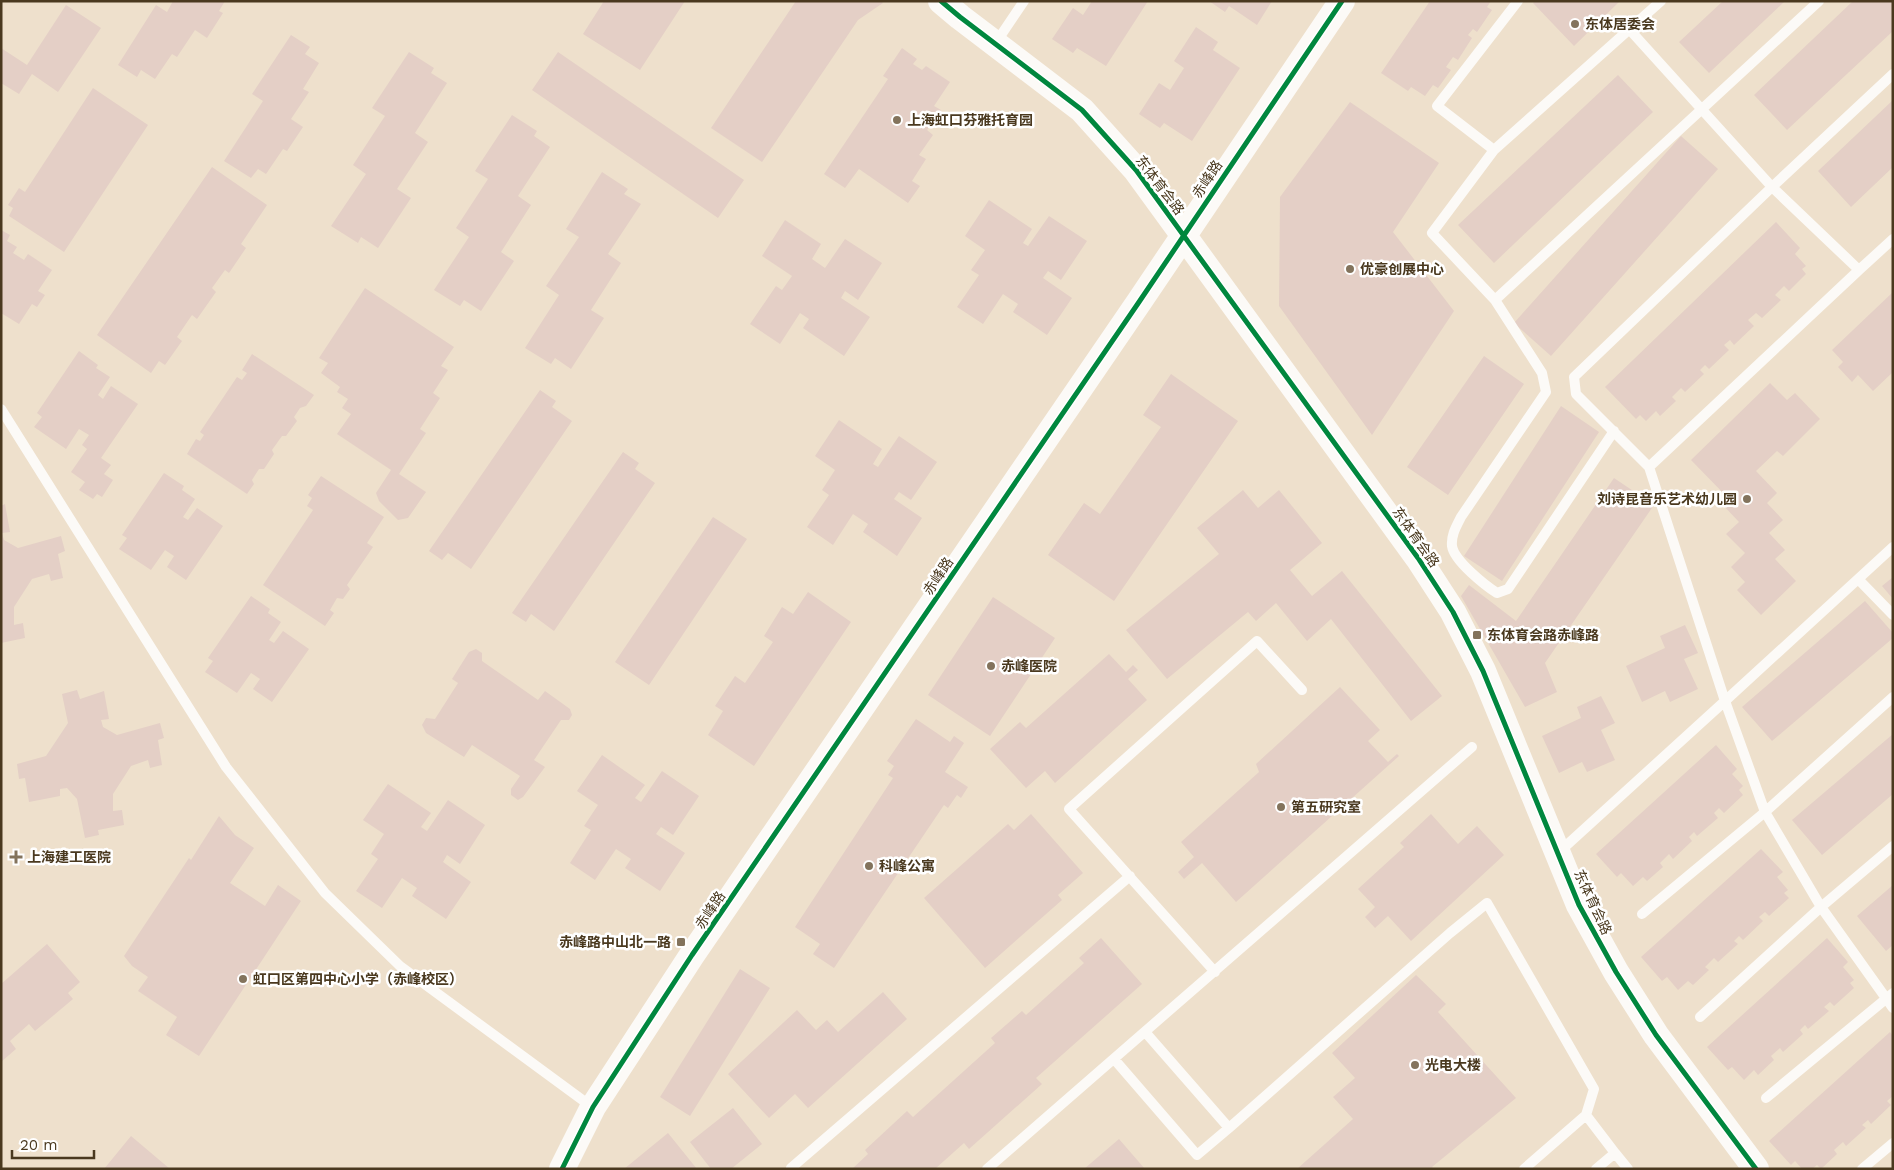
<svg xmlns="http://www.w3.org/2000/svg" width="1894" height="1170" viewBox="0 0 1894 1170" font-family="'Work Sans','Noto Sans SC',sans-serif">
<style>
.building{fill:#e4cfc6}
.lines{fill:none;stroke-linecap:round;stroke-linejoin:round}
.service{stroke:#fcfaf7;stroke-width:10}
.tertiary{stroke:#fcfaf7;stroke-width:26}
.cycleway-casing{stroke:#fff;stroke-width:8}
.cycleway{stroke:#00873e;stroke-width:5}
.poi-dot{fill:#83735c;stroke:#fff;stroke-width:2}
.labels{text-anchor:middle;stroke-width:5;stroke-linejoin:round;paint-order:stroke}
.poi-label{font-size:14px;font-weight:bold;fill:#4a391f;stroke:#fff;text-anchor:start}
.street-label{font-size:14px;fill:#4a391f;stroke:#fff}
</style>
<rect width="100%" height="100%" fill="#eee0cc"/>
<path class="building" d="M173 1H225L219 11 223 13 207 38 195 30 177 57 172 54 155 79 141 70 137 77 118 65 156 5 167 12Z
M604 1H685L640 70 583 34Z
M796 1H881L883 3 858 20 762 162 711 128Z
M1092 1H1148L1106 66 1077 48 1073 53 1052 39 1073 8 1083 15Z
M1209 1H1272L1257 25 1229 6 1225 12Z
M1430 1H1491L1487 7 1492 10 1477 32 1473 29 1468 35 1472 38 1458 60 1453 57 1446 67 1451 70 1438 88 1433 85 1425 96 1411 87 1408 91 1381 73Z
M1535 1H1620L1574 46 1533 3Z
M1723 1H1785L1709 73 1679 42Z
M1853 1H1893V31L1787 130 1754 95Z
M66 5 101 28 58 92 32 74 19 94 1 83V48L27 65Z
M1196 27 1218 42 1213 50 1240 68 1192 141 1164 123 1160 128 1139 114 1159 83 1170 90 1184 68 1174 61Z
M291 35 310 47 305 54 319 63 303 89 309 92 291 119 303 127 287 151 283 149 266 174 258 169 251 178 224 161 263 101 252 94Z
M902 48 917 59 913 64 922 70 926 66 950 82 934 106 941 110 927 130 933 135 919 155 926 159 912 181 920 186 908 203 859 169 845 188 824 174 888 79 883 76Z
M409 52 434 68 431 73 447 83 415 133 428 142 397 189 411 198 378 248 361 237 358 243 331 226 366 174 353 165 385 116 372 108Z
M558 52 744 180 718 218 532 90Z
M1618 75 1653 112 1494 263 1458 225Z
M93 88 148 125 64 252 9 216 13 208 8 205 19 188 25 192Z
M1893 100V167L1851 207 1818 171Z
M1350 102 1439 163 1393 232 1454 311 1372 435 1279 306 1280 197Z
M512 115 537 131 534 136 550 147 518 196 531 205 501 252 514 261 481 311 464 300 460 306 434 290 469 237 456 228 488 179 475 171Z
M1681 136 1718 169 1551 356 1514 323Z
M212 167 267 205 241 244 246 248 229 273 225 270 212 288 216 292 197 319 192 315 177 337 182 341 165 365 159 361 151 373 97 335Z
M602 172 628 189 624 194 641 204 608 254 621 263 591 310 604 318 571 369 555 358 551 364 525 348 559 295 546 286 579 237 566 229Z
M989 200 1032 229 1023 243 1028 246 1049 216 1087 241 1061 280 1048 271 1043 278 1072 298 1047 335 1013 312 1018 304 1003 294 983 324 957 307 979 275 971 270 985 250 965 236Z
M785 220 821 244 812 259 825 268 845 239 882 263 858 300 845 291 841 298 870 317 844 356 803 328 809 319 800 313 780 344 750 324 776 286 782 290 792 276 762 256Z
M1776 222 1800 248 1795 254 1806 266 1802 269 1806 274 1789 291 1784 286 1775 295 1781 300 1762 318 1756 313 1748 320 1754 326 1734 345 1730 340 1724 345 1729 350 1709 369 1705 365 1700 370 1704 374 1685 392 1681 388 1672 397 1676 401 1660 416 1656 411 1646 421 1640 415 1636 419 1605 387Z
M1 230 10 235 7 241 17 247 13 253 24 260 28 254 52 270 38 291 45 295 37 307 32 304 19 324 1 313Z
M365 288 454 347 441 366 448 370 433 393 440 398 420 429 426 433 399 474 426 492 408 518 398 520 379 501 376 493 391 470 337 434 351 414 342 408 348 399 337 392 340 387 321 373 328 363 319 358Z
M1893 292V372L1873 391 1858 375 1852 382 1838 367 1843 362 1832 350Z
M79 351 98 365 96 368 110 377 98 395 103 399 111 386 138 404 101 458 111 465 104 474 113 480 102 497 97 494 93 499 79 490 85 482 71 472 87 449 82 445 89 435 79 429 66 449 34 427 42 417 37 413Z
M252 354 314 395 306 406 300 408 294 417 297 421 286 436H282L272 450 274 454 264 469H259L252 480 254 484 247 494 187 454 196 439 200 441 204 435 200 432 237 377 242 380 247 373 242 370Z
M1484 356 1524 384 1448 495 1407 467Z
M1171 374 1238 421 1114 601 1048 555 1084 503 1100 514 1161 427 1143 415Z
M1770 383 1787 400 1795 393 1820 419 1783 456 1777 451 1756 471 1777 493 1767 503 1783 520 1769 533 1785 550 1775 559 1796 581 1761 615 1737 590 1745 582 1731 567 1745 553 1726 534 1739 522 1720 502 1726 496 1691 460Z
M540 390 556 401 552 407 572 421 471 569 448 553 442 560 429 551Z
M1561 406 1599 432 1502 581 1464 556Z
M839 420 882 449 873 464 878 467 899 436 937 462 911 500 899 492 894 499 922 518 897 556 863 532 868 524 853 514 833 545 807 527 829 495 822 490 835 470 815 456Z
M623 452 639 463 635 469 655 483 554 631 531 614 526 622 512 613Z
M164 473 184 486 182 490 195 499 183 517 188 520 197 508 223 526 186 580 167 567 174 556 165 550 151 570 119 549 127 538 122 535Z
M321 476 384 517 367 543 373 547 347 585 350 589 343 599 337 598 330 610 334 613 325 626 263 585 313 510 307 506 312 498 308 495Z
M1614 478 1654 505 1545 663 1557 692 1525 707 1461 596 1469 585 1516 621Z
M1243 490 1258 508 1279 490 1322 543 1290 570 1312 596 1342 571 1442 696 1411 721 1331 619 1307 641 1276 603 1256 621 1248 612 1167 679 1126 630 1219 554 1197 528Z
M5 504 10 532 2 533 4 540 18 548 61 536 65 551 58 554 63 578 51 581 49 574 32 579 14 607V625L23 623 25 638 1 643V506Z
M713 517 747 539 649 685 615 662Z
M1893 577V599L1882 586Z
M808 592 851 622 754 766 708 735 723 711 715 706 735 676 745 683 773 642 764 636 782 607 793 614Z
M251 596 270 609 268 613 281 622 269 640 274 643 283 631 309 649 272 702 253 689 260 679 251 673 237 693 205 672 213 661 208 658Z
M993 597 1055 638 990 736 928 695Z
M1865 601 1893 633V638L1772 741 1742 707Z
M1685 625 1698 653 1684 659 1698 689 1670 702 1665 691 1642 702 1626 666 1665 648 1660 636Z
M476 649 482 653V661L538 700 545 691 570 709 572 715 569 720H561L534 760 545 767 523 797 518 800 511 795V789L520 776 472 745 464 757 426 733 422 725 426 718 435 719 458 683 452 679 469 652Z
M1109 654 1126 672 1133 665 1138 670 1128 679 1147 700 1055 783 1045 771 1026 788 990 749 1020 722 1026 728Z
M1340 687 1380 730 1368 741 1388 762 1397 754 1399 756 1236 902 1202 863 1184 879 1178 872 1194 857 1181 842 1259 772 1256 764Z
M77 690 80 699 104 691 109 719 101 720 103 727 117 735 160 723 164 738 158 740 162 765 150 768 148 760 131 766 113 794V811L122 810 124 825 98 830 99 835 85 838 77 799 67 788 60 789V796L29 802 25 778 19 779 17 764 46 756 68 723 62 694Z
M1601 696 1615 723 1601 730 1615 760 1587 772 1582 762 1559 773 1542 736 1581 718 1577 707Z
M916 719 950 742 954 736 964 743 945 772 968 787 961 798 957 795 948 808 944 805 834 968 813 954 820 944 795 927 893 778 888 775 894 766 887 761Z
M1893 734V794L1822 855 1792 820Z
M1716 745 1737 769 1732 774 1743 786 1739 790 1743 795 1724 813 1719 808 1714 813 1718 818 1697 836 1694 832 1689 837 1692 841 1673 859 1669 854 1660 863 1663 867 1647 881 1643 877 1633 886 1621 873 1617 877 1596 854Z
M602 755 645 785 635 798 641 802 662 771 699 796 673 835 661 827 656 834 685 853 660 891 625 868 631 859 616 849 595 880 570 863 591 830 584 826 598 805 577 791Z
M388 784 431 813 421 827 427 831 448 800 485 825 460 864 447 855 443 862 471 882 446 919 412 896 417 888 402 878 382 908 356 891 378 859 371 854 384 834 363 820Z
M1031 814 1083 873 1058 895 1062 900 985 968 924 898 1008 824 1014 830Z
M1431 814 1458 844 1477 826 1504 855 1411 941 1388 916 1375 928 1365 917 1375 907 1358 889 1404 847 1400 843Z
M219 816 235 835 254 848 230 883 265 906 278 885 301 901 199 1056 166 1035 177 1017 138 991 148 977 132 966 124 956 189 858 191 860Z
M1761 849 1783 872 1777 877 1788 890 1784 893 1789 898 1769 916 1765 912 1759 917 1763 921 1743 940 1739 936 1734 941 1738 944 1718 962 1714 958 1705 967 1709 970 1693 985 1688 981 1678 990 1667 977 1662 981 1641 957Z
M1893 885V945L1886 951 1857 916Z
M1101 938 1142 984 1036 1078 1042 1084 969 1149 964 1143 935 1169H852L868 1154 865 1150 907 1111 913 1117 995 1043 991 1038 1022 1011 1026 1015 1084 963 1079 958Z
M1827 938 1848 962 1843 967 1854 980 1850 983 1854 988 1834 1006 1830 1002 1824 1007 1829 1011 1808 1029 1805 1025 1800 1030 1803 1034 1783 1052 1780 1048 1771 1056 1774 1060 1758 1075 1754 1070 1744 1080 1732 1067 1728 1070 1707 1047Z
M47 944 80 982 68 993 73 999 35 1031 29 1024 10 1041 16 1049 1 1062V984Z
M740 969 770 988 690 1116 660 1097Z
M1416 975 1446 1004 1438 1012 1516 1098 1432 1167 1434 1169H1297L1353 1119 1333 1097 1355 1078 1332 1053Z
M883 992 907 1019 808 1108 795 1094 769 1118 728 1074 797 1010 816 1030 827 1020 838 1032Z
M1890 1032 1893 1036V1096L1887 1101 1891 1105 1871 1124 1868 1120 1862 1125 1866 1128 1846 1146 1843 1142 1834 1150 1837 1154 1821 1169 1817 1165 1812 1169H1802L1795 1161 1791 1165 1769 1141Z
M733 1108 762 1144 731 1169H711L690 1142Z
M668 1133 697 1169H624Z
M131 1136 170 1169H104Z
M1119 1139 1145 1169H1084Z"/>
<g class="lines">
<path class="service" d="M1518 1 1437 106 1494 150 1661 1
M1629 29 1772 187 1859 270 1893 239
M995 44 1024 1
M1494 150 1432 233 1495 300 1819 1
M1859 270 1649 467 1576 394 1574 377 1772 187 1893 74
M1495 300 1542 373 1546 392 1461 517C1456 527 1451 535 1452 546 1454 561 1486 586 1497 593L1508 589 1614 431
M1 409 226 767 325 893 400 966 592 1107
M1893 547 1725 701 1765 812 1821 907 1893 1008
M1858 579 1893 615
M1558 853 1725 701 1649 467
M1642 914 1765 812 1893 697
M1215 972 1069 809 1257 641 1302 690
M1700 1017 1821 907 1893 846
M1146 1033 1229 1128 1450 933 1487 903 1594 1089 1586 1115 1524 1169
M1114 1059 1197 1155 1229 1128
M1766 1098 1893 993
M1586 1115 1615 1153 1596 1169
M1615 1153 1628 1169
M793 1169 791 1168 1130 876
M987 1169 1472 747
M1862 1169 1893 1143"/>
<path class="tertiary" d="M941 1 960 17 1082 110 1136 170 1418 558 1453 612 1483 671 1579 905 1616 972 1656 1035 1756 1169
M562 1169 593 1107 692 955 1139 302 1342 1"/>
<defs>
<path id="cycleway" d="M941 1 960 17 1082 110 1136 170 1418 558 1453 612 1483 671 1579 905 1616 972 1656 1035 1756 1169
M562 1169 593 1107 692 955 1139 302 1342 1"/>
</defs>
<use href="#cycleway" class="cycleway-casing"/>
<use href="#cycleway" class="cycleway"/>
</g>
<g class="poi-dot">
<circle cx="1575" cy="24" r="5"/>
<circle cx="897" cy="120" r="5"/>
<circle cx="1350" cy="269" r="5"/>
<circle cx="1747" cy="499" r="5"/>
<rect x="1472" y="630" width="10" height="10" rx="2.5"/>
<circle cx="991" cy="666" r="5"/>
<circle cx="1281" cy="807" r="5"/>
<path d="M13.5 849.5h5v5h5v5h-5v5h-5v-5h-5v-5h5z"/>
<circle cx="869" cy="866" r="5"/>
<rect x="676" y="937" width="10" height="10" rx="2.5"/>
<circle cx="243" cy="979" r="5"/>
<circle cx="1415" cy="1065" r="5"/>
</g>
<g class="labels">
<g class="poi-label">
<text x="1585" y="29">东体居委会</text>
<text x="907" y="125">上海虹口芬雅托育园</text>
<text x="1360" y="274">优豪创展中心</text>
<text x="1737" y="504" text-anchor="end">刘诗昆音乐艺术幼儿园</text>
<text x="1487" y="640">东体育会路赤峰路</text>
<text x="1001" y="671">赤峰医院</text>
<text x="1291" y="812">第五研究室</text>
<text x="27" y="862">上海建工医院</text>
<text x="879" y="871">科峰公寓</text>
<text x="671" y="947" text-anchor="end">赤峰路中山北一路</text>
<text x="253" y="984">虹口区第四中心小学（赤峰校区）</text>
<text x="1425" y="1070">光电大楼</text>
</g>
<g class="street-label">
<text transform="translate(1207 179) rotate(-56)" y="5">赤峰路</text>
<text transform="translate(1160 185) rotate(53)" y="5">东体育会路</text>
<text transform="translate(1416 537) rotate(55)" y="5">东体育会路</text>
<text transform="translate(938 576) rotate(-56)" y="5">赤峰路</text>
<text transform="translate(1593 902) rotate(65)" y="5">东体育会路</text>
<text transform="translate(710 910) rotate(-56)" y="5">赤峰路</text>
</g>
</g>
<rect width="1894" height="1170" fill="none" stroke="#4a391f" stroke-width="5"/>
<path d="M12 1150v8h82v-8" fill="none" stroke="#4a391f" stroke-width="2.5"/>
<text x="20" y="1150" font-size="15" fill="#4a391f" stroke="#ffffff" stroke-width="4" paint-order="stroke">20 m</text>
</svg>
